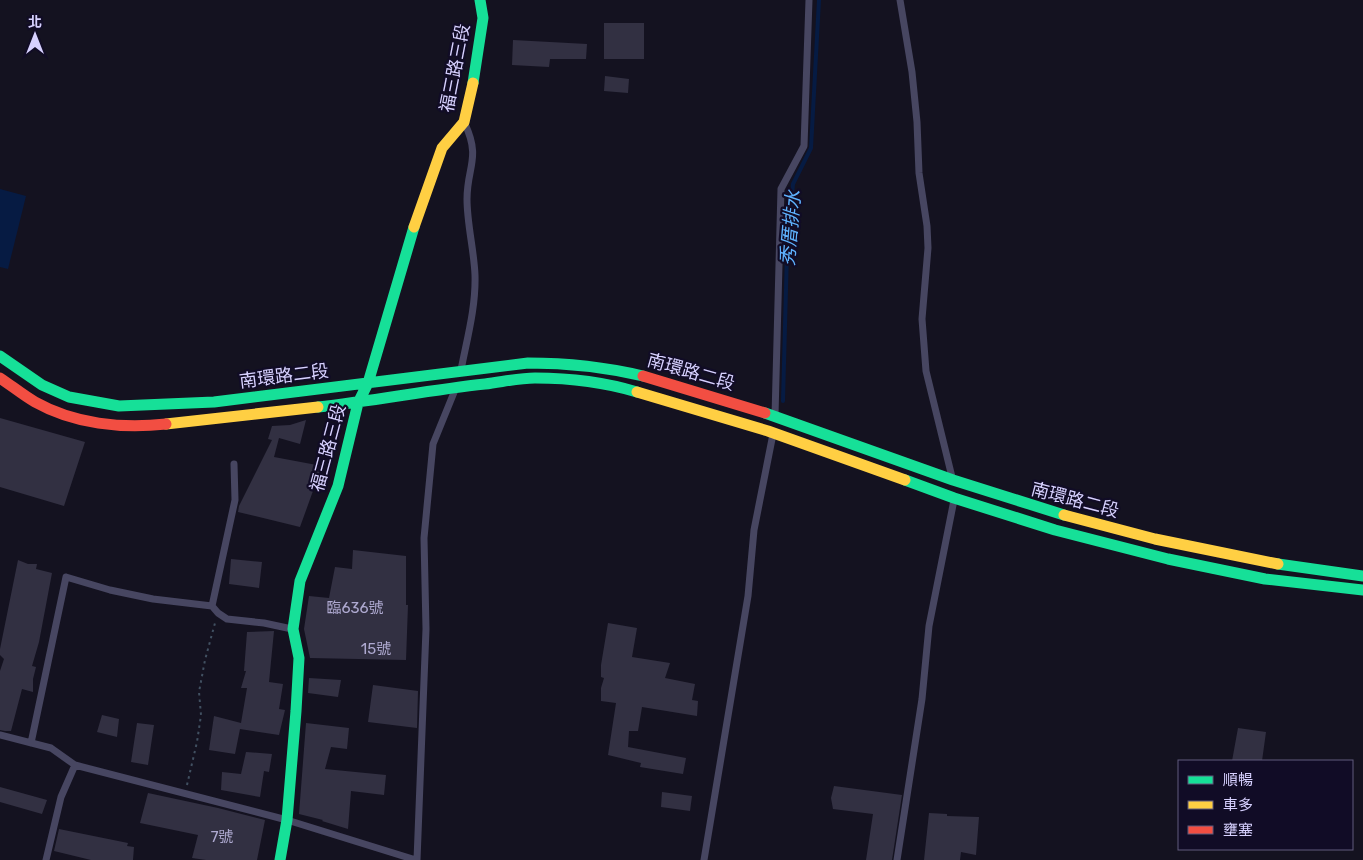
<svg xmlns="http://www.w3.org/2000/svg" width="1363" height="860" viewBox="0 0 1363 860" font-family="Rubik,'Noto Sans TC',sans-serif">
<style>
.water{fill:#061b43}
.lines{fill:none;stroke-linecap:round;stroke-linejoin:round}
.stream{stroke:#061b43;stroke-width:4}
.building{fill:#323042}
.path{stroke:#415061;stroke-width:2;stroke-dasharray:2.5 4;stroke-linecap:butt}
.lane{stroke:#474661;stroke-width:7}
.fast{stroke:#16e098;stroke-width:11}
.slow{stroke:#ffcf43;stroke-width:11}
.jam{stroke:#f24e42;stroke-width:11}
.labels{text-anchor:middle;stroke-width:4.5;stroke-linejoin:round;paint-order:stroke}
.number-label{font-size:15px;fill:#aea9d0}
.street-label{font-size:18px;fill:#d7d1ff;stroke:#110c26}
.water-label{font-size:19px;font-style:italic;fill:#5fb3ff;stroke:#110c26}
</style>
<rect width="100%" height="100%" fill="#141220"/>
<path class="water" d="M0 189 26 196 8 269 0 267Z"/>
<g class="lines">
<path class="stream" d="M783 401 787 252 793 184 811 148 819 0"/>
</g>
<path class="building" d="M604 23H644V59H604Z
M513 40 587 44 586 59H550L549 67 512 65Z
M605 76 629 79 628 93 604 91Z
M0 418 85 442 64 506 0 487Z
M306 420 300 444 279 438 274 457 322 466 300 527 238 512 239 506 272 440 268 439 272 426 290 425Z
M353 550 406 556V605H408L406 660 310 658 304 629 309 596 329 598 335 567 352 569Z
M231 559 262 562 259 588 229 584Z
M18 560 28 564H37L36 569 52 573 39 642 32 666 36 667 33 679V692L22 689 11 731H5L0 730V671L4 659 0 655V649Z
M608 623 637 628 632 657 670 663 665 678 695 684 692 700 698 701 697 716 642 707 638 731H629L628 747 686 758 683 774 640 767 641 763 608 755 616 703 601 701V688L604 678 601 677V665Z
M274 631 269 682 283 684 279 709 285 710 279 735 240 729 235 754 209 750 214 716 241 723 247 688H241L246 671H244L247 632Z
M309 678 341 680 338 697 308 693Z
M373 685 418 691 417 728 368 722Z
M102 715 119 719 117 737 97 732Z
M137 723 154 725 148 765 131 762Z
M306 723 349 728 347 749 331 747 325 769 386 775 384 795 351 791 348 829 322 821 323 820 299 814Z
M1238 728 1266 732 1262 761H1232Z
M246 752 272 754 269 772 264 771 260 797 221 790 222 772 241 774Z
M834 786 902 795 892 860H866L873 814 833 809 831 798Z
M0 787 47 800 42 814 0 802Z
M662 792 692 796 690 811 661 807Z
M148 793 218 808 265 820 257 860H206L192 858 198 835 140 823Z
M929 813 947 814V816L979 817 976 855 961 852 960 860H924Z
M59 829 128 843 127 846 134 847 133 860H91L54 851Z"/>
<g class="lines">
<path class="path" d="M187 785 197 742 201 715 199 692 205 660 215 623"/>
<path class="lane" d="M900 0 912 72 917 122 919 173 927 226 928 248 922 319 926 371 952 477
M461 370C467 339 476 307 475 275 474 250 467 224 467 199 467 167 481 158 465 124
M775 416 781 189 804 146 809 0
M234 464 235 500 212 606 218 613 227 619 264 623 292 629
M0 735 51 748 75 765 287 820 416 860
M31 743 66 577 110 590 153 599 212 606
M46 860 61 797 75 765
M417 860 426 629 424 538 433 444 455 390
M704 860 748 596 754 530 773 434
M897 860 922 699 929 626 954 500"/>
<path class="fast" d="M473 83 483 18 480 0
M0 356 42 385 69 397 119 406 214 402 528 363C568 363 605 367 643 376
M318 407C374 401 429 390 485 384 502 382 518 378 535 378 569 378 604 382 637 392
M765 413 953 480 1064 515
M905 480 954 498 1055 530 1168 559 1265 579 1363 590
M1278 564 1363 576
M280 860 287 820 296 711 299 658 293 629 300 581 338 486 358 403 368 383 414 227"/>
<path class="slow" d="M414 227 442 148 464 122 473 83
M637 392 768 431 905 480
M166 424 318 407
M1064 515 1155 539 1278 564"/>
<path class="jam" d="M643 376 765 413
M0 378C12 386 23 395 35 402 74 424 122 429 166 424"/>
</g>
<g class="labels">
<g class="number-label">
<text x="355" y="613">臨636號</text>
<text x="376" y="654">15號</text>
<text x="222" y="842">7號</text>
</g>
<g class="street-label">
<text transform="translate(455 68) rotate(-79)" y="6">福三路三段</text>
<text transform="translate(691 372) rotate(16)" y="6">南環路二段</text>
<text transform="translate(284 376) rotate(-7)" y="6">南環路二段</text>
<text transform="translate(328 448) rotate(-75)" y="6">福三路三段</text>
<text transform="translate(1075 500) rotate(15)" y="6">南環路二段</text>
</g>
<g class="water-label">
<text transform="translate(790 228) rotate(-85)" y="7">秀厝排水</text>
</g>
</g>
<rect x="1178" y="760" width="175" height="90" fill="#110c26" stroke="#605b7d"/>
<rect x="1188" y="776" width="25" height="8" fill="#16e098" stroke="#605b7d"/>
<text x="1223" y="785" font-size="15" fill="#d7d1ff">順暢</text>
<rect x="1188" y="801" width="25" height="8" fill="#ffcf43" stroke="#605b7d"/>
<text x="1223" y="810" font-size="15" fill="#d7d1ff">車多</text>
<rect x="1188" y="826" width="25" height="8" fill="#f24e42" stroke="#605b7d"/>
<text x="1223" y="835" font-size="15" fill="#d7d1ff">壅塞</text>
<g transform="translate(35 35)" stroke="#110c26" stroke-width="4" paint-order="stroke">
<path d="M0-4L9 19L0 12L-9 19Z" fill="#d7d1ff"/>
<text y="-8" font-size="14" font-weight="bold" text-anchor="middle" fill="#d7d1ff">北</text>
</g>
</svg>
